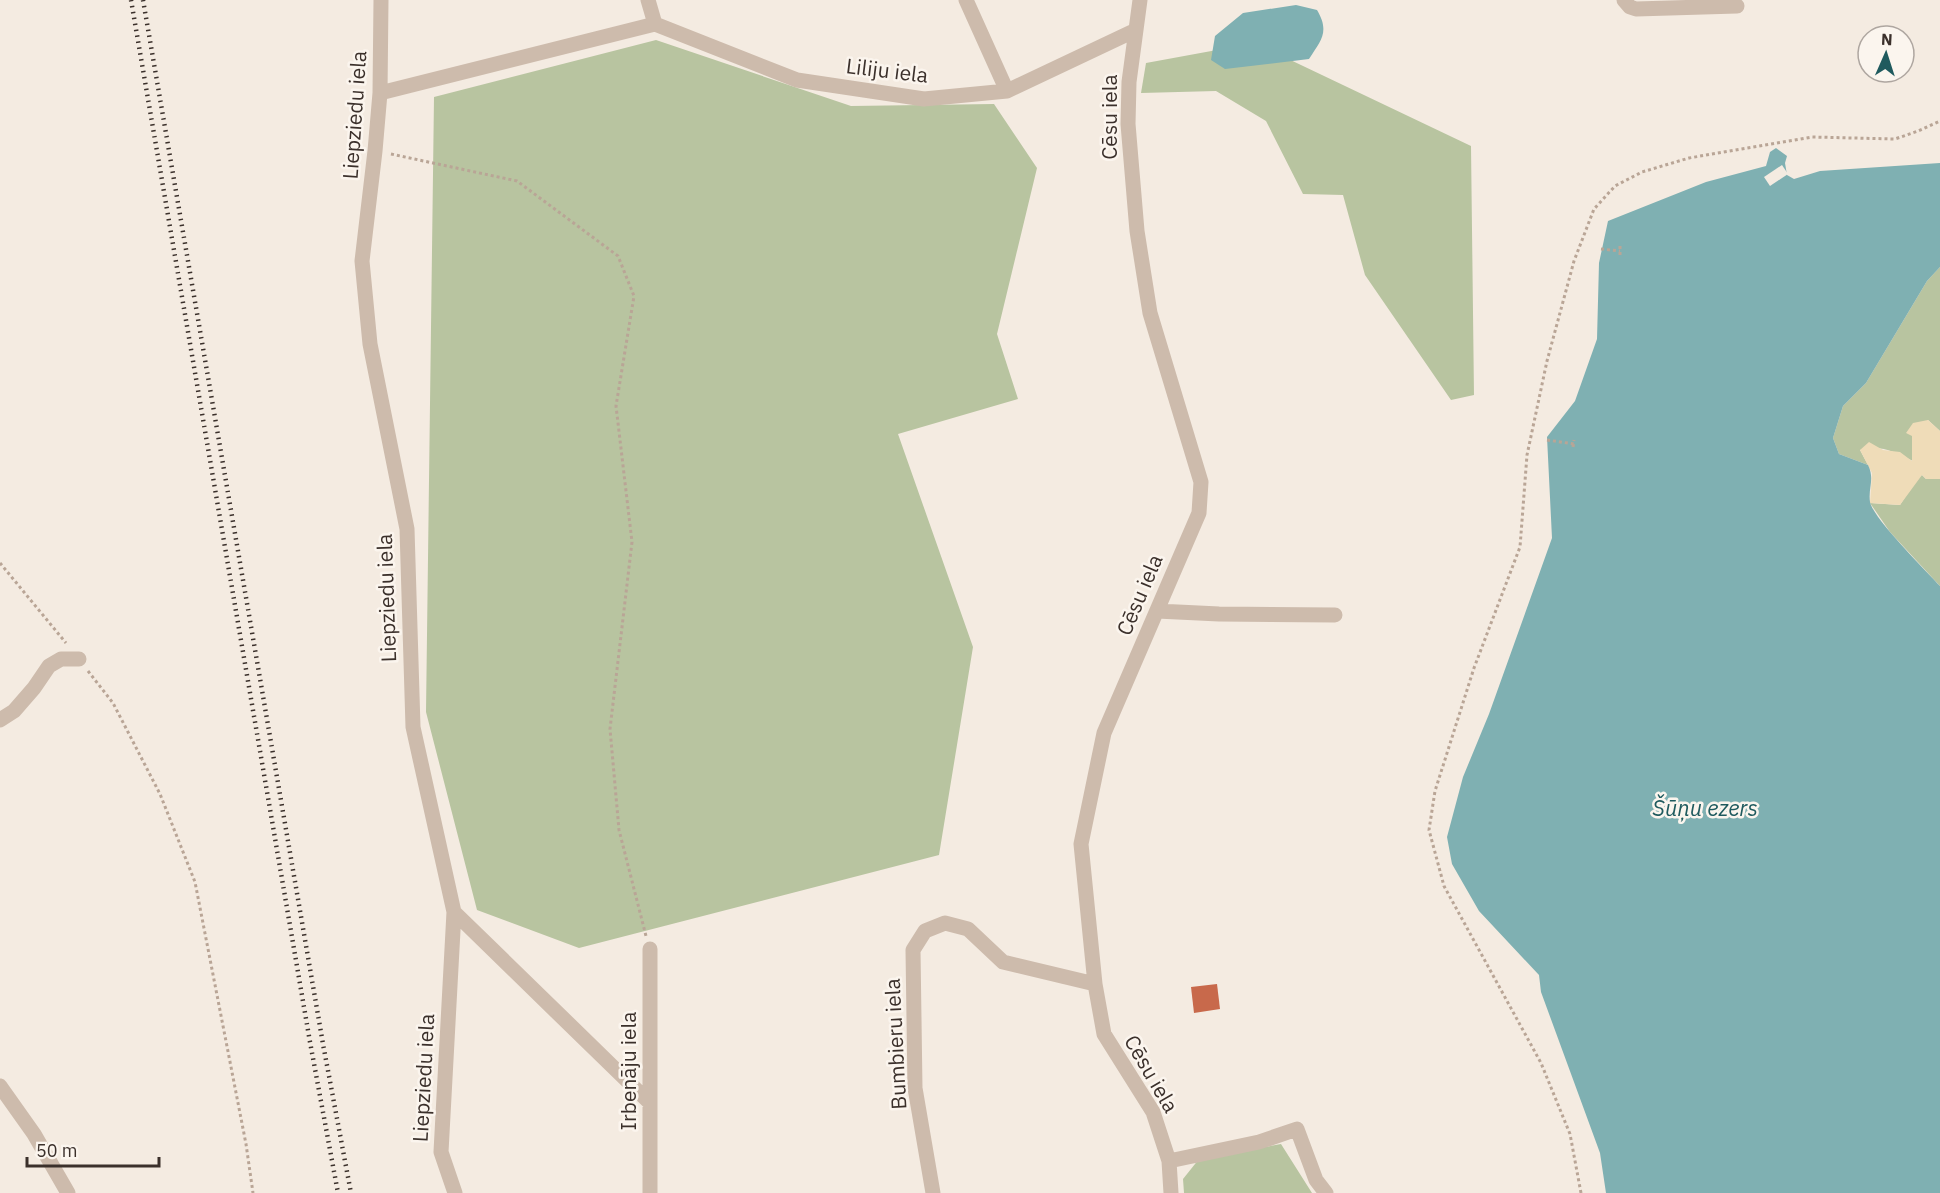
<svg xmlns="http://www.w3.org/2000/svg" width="1940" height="1193" viewBox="0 0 1940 1193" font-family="'IBM Plex Sans',sans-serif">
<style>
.green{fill:#b8c4a0}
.sand{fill:#efdcb8}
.water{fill:#7fb0b2}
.pier{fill:#f4ebe1}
.building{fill:#c8694b}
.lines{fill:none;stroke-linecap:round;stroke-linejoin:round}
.path{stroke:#b9a596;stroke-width:3;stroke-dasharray:3 3;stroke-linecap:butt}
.minor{stroke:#cdbbac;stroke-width:15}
.rail{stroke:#3b302b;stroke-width:4.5;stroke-dasharray:1.5 4.5;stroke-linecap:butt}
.labels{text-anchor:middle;stroke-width:5;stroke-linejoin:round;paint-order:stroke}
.street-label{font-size:21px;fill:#3b302b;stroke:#fbf5ee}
.water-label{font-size:22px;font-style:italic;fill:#1f5a5e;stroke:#fbf5ee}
</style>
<rect width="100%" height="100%" fill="#f4ebe1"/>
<path class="green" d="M656 40 851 106 994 104 1037 168 997 334 1018 399 898 434 973 647 939 855 579 948 477 910 426 712 434 97Z
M1255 43 1471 146 1474 395 1451 400 1365 275 1343 195 1303 194 1266 121 1216 91 1141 93 1146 63Z
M1940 267V431L1928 420 1912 436 1913 461C1894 452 1881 444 1860 450L1868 465 1839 454 1833 438 1843 406 1866 383 1927 281Z
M1922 475 1926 479H1940V586L1890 532 1870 503 1900 505 1918 477Z
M1281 1144 1312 1193H1184L1183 1179 1199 1159Z"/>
<path class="sand" d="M1928 420 1940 431V479H1926L1922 475 1900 505 1870 503 1872 473 1860 450 1869 442 1883 450 1900 452 1912 461V436L1906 433 1913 423Z"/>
<path class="water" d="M1296 5 1317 10C1330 32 1321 40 1309 59L1225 69 1211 60 1215 36 1243 13Z
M1776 148 1787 156 1785 163 1787 175 1794 179 1820 171 1940 163V267L1927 281 1866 383 1843 406 1833 438 1839 454 1868 465C1875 479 1868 488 1870 502 1873 518 1926 571 1940 586V1193H1606L1600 1153 1541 992 1539 975 1479 911 1452 864 1447 837 1463 777 1489 714 1552 538 1547 437 1575 401 1597 339 1599 263 1608 221 1706 182 1766 166 1770 152Z"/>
<path class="pier" d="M1782 165 1788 174 1770 186 1764 177Z"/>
<path class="building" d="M1217 984 1220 1009 1194 1013 1191 987Z"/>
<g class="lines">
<path class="path" d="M391 154 517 181 618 256 634 296 616 406 632 542 610 729 619 830 646 936
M1601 249 1620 251
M1620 255V246
M1547 440 1574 444
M1573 447 1574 440
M0 563 66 643
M88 671 113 703 160 794 195 882 246 1144 253 1193
M1581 1193 1570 1134 1541 1063 1444 886 1429 830 1435 791 1474 668 1520 547 1527 455 1547 361 1574 261 1594 209 1615 186 1642 172 1689 158 1812 137 1895 139 1918 131 1940 121"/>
<path class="minor" d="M381 0 380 93 375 151 362 261 370 344 407 529 413 727 454 912 441 1152 455 1193
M648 0 655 24 797 80 924 99 1007 91 1136 30
M966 0 1007 91
M1140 0 1129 82 1128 124 1137 231 1150 313 1201 482 1199 513 1104 733 1081 844 1095 984 1104 1034 1153 1112 1169 1161 1171 1193
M1624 0 1630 7 1636 9 1737 6
M380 93 655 24
M1157 611 1219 614 1335 615
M0 720 14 711 34 688 49 666 61 659H79
M454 912 650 1103
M0 1086 34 1134 68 1193
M1169 1161 1259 1142 1297 1129 1316 1180 1326 1193
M650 1193V949
M933 1193 915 1088 913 950 925 931 945 923 968 929 1003 962 1095 984"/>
<path class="rail" d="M131 0 310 1042 338 1193
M143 0 323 1044 351 1193"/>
</g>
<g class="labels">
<g class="street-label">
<text transform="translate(887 71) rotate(7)" y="7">Liliju iela</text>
<text transform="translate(355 115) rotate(-86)" y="7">Liepziedu iela</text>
<text transform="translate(1110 117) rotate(-90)" y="7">Cēsu iela</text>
<text transform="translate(1140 595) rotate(-67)" y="7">Cēsu iela</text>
<text transform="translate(387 598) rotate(-92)" y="7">Liepziedu iela</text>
<text transform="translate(896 1044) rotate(-93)" y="7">Bumbieru iela</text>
<text transform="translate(629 1071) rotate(-90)" y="7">Irbenāju iela</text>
<text transform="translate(1151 1074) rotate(60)" y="7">Cēsu iela</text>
<text transform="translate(424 1078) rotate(-87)" y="7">Liepziedu iela</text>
</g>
<g class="water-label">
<text x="1705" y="816">Šūņu ezers</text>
</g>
</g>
<g transform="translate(1886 54) rotate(3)"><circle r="28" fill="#fbf5ee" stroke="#aea6a0" stroke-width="1.5"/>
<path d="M0-4.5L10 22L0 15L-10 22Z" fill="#1f5a5e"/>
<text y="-9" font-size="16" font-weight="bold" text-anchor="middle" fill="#3b302b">N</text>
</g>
<path d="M27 1157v9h132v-9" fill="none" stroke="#3b302b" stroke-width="3"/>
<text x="36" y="1157" font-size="18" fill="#3b302b" stroke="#fbf5ee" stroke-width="4.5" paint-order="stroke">50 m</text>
</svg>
